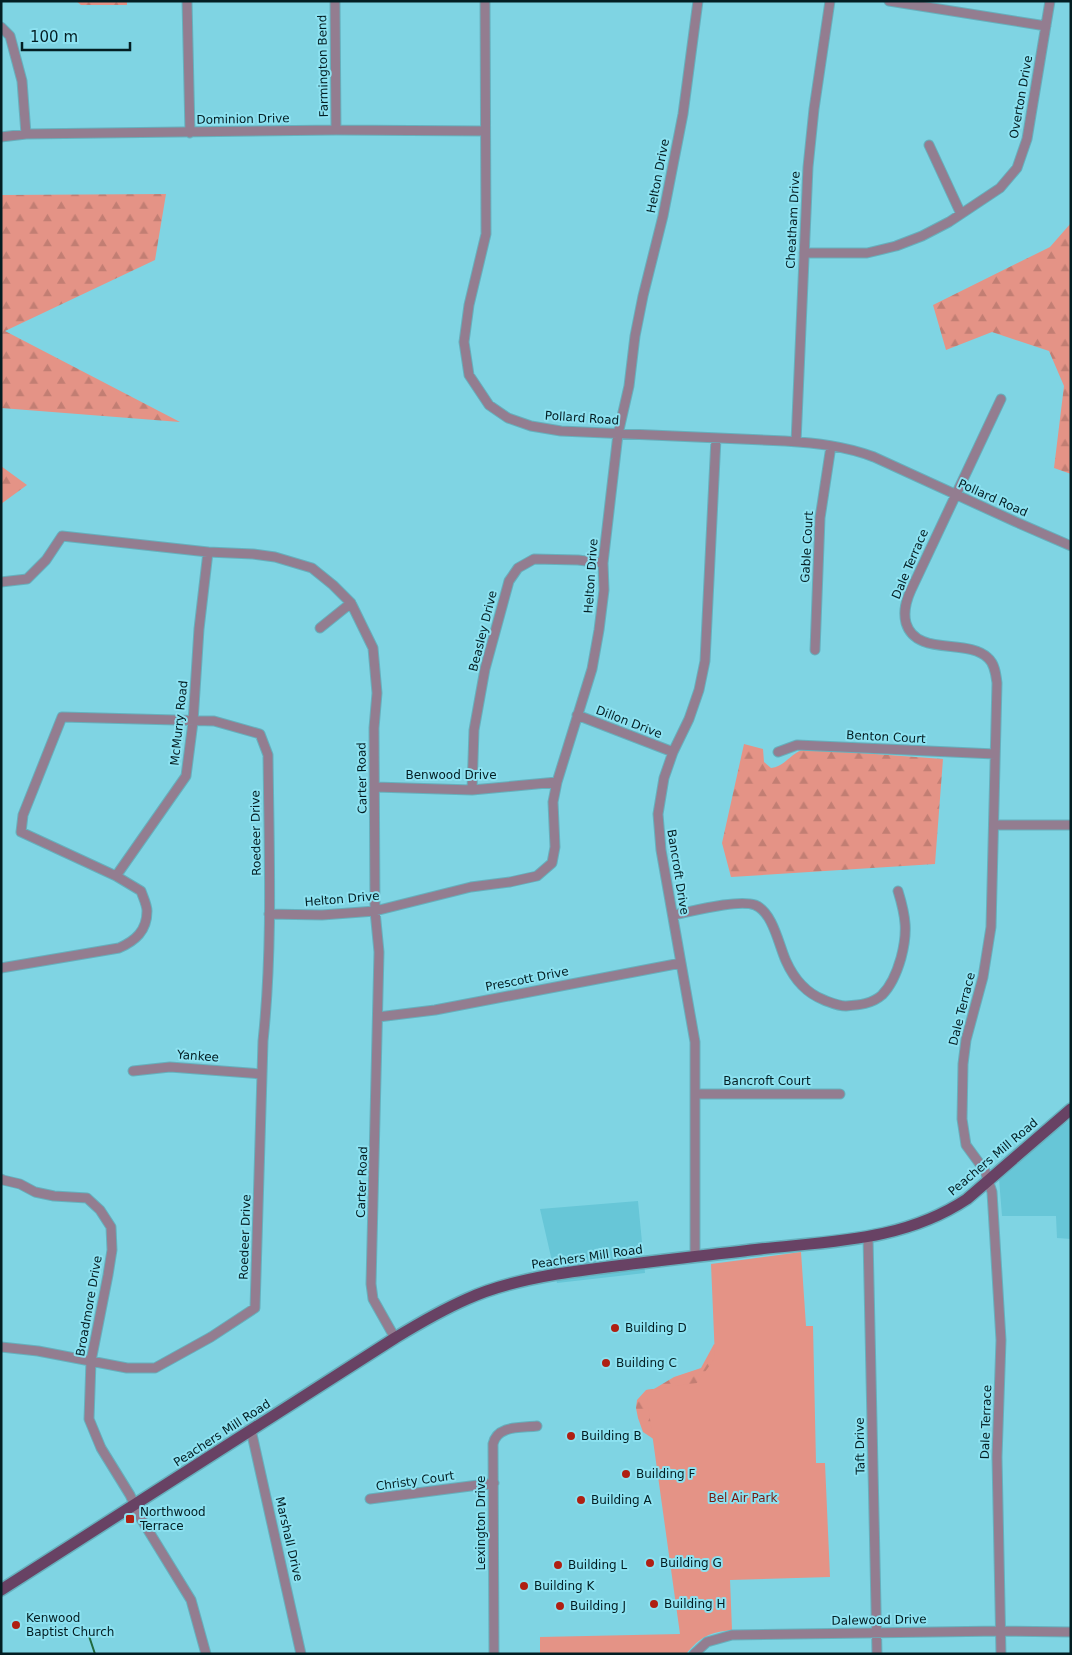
<svg xmlns="http://www.w3.org/2000/svg" width="1072" height="1655" viewBox="0 0 1072 1655" font-family="'DejaVu Sans',sans-serif">
<style>
.built{fill:#67c6d7}
.forest{fill:url(#forest-firs)}
.park{fill:#e49386}
.lines{fill:none;stroke-linecap:round;stroke-linejoin:round}
.stream{stroke:#206a3e;stroke-width:2}
.minor-casing{stroke:#66b0bd;stroke-width:11}
.major-casing{stroke:#66b0bd;stroke-width:14}
.minor{stroke:#937d90;stroke-width:9}
.major{stroke:#684264;stroke-width:11}
.poi-dot{fill:#af2013;stroke:#8ce1f0;stroke-width:2}
.labels{text-anchor:middle;stroke-width:4;stroke-linejoin:round;paint-order:stroke}
.street-label{font-size:12px;fill:#031e23;stroke:#8ce1f0}
.poi-label{font-size:12px;fill:#031e23;stroke:#8ce1f0;text-anchor:start}
.park-label{font-size:12px;fill:#76180e;stroke:#8ce1f0}
</style>
<defs>
<pattern id="forest-firs" width="22" height="20" patternUnits="userSpaceOnUse" patternTransform="scale(1.25)"><rect width="22" height="20" fill="#e49386"/><path d="M5 1l3.5 6h-7zM16 11l3.5 6h-7z" fill="#c27e73"/></pattern>
</defs>
<rect width="100%" height="100%" fill="#7fd4e3"/>
<path class="built" d="M1051 1118 1060 1128 1071 1119V1239L1057 1238 1056 1216H1002L998 1166Z
M638 1201 645 1273 557 1283 540 1209Z"/>
<path class="forest" d="M76 1H127V5H81Z
M166 194 155 260 5 331 180 422 1 408V195Z
M1071 223V474L1054 468 1064 386 1049 351 992 332 946 350 933 305 1050 247Z
M1 466 27 485 1 504Z
M744 744 763 749 764 762 771 768C787 766 790 752 806 749L943 759 935 864 731 877 722 843Z
M714 1344 723 1347 661 1444 643 1432 638 1418 636 1408 637 1400 646 1390 654 1389 674 1377 701 1368Z"/>
<path class="park" d="M801 1252 806 1326H813L816 1463H825L830 1577 730 1580 732 1630C710 1632 700 1637 686 1654H540V1637L680 1634 646 1390 697 1383 715 1358 711 1264Z"/>
<g class="lines">
<path class="stream" d="M87 1630 95 1654"/>
<defs>
<path id="minor" d="M187 1 190 133
M335 1 336 130
M485 1 486 234 469 305 464 342 469 375 489 405 508 418 531 426 561 431 785 441C816 443 845 446 874 457L1016 522 1071 546
M889 1 1046 26
M1 27 10 36 22 81 26 134
M1 137 26 134 336 130 485 131
M929 145 961 214
M804 253H867L896 246 922 236 949 222 1000 188 1017 168 1027 139 1050 1
M1001 399 911 590C906 601 903 611 906 623 916 657 968 638 988 658 995 664 996 675 997 683L991 927 983 977 966 1040 963 1064 962 1119 966 1145 985 1171 992 1192 1001 1340 997 1457 1001 1654
M796 442 808 167 814 109 830 1
M1 582 27 579 46 560 62 536 208 552 253 554 275 557 312 568 333 585 351 603 373 648 377 693 374 728 375 911 379 952 371 1284 373 1299 395 1338
M320 628 351 603
M815 650 820 518 831 446
M577 715 673 752
M778 752 797 745 995 754
M375 787 472 790 557 782
M472 790 474 730 485 669 509 581 518 568 534 559 578 560 603 563
M994 825H1071
M116 876 186 776 193 722 199 629 208 552
M269 914 322 915 375 911 471 887 510 882 537 876 552 863 555 847 553 802 557 782 592 669 599 630 604 590 603 563 618 434 629 386 635 336 643 296 663 216 683 114 698 1
M673 915C693 911 738 899 755 905 773 912 779 946 786 961 794 979 806 993 824 1000 832 1003 838 1006 846 1006 859 1005 872 1004 882 995 892 985 897 972 901 958 908 932 906 917 898 891
M1 968 119 948C135 941 147 931 147 911 147 905 143 897 141 891L116 876 21 832 23 815 62 717 214 721 260 734 268 755C269 850 273 946 263 1041L255 1308 211 1337 155 1368H127L38 1351 1 1347
M378 1017 435 1010 681 963
M133 1071 170 1067 262 1074
M695 1094H840
M1 1179 3 1180 20 1184 35 1192 54 1196 87 1198 100 1210 111 1227 112 1250 108 1275 91 1361 89 1419 101 1448 130 1495 140 1517 191 1600 206 1654
M868 1237 877 1654
M695 1256V1042L661 850 658 814 664 778 673 752 689 719 699 690 705 661 716 438
M251 1430 301 1654
M370 1499 494 1483
M494 1654 493 1444C497 1425 521 1428 537 1426
M694 1654 707 1642 732 1635 1001 1631 1071 1632"/>
<path id="major" d="M1 1590 395 1338C418 1324 442 1310 467 1299 495 1286 527 1279 557 1274 624 1264 692 1257 760 1249 832 1241 904 1241 967 1199L1071 1109"/>
</defs>
<use href="#minor" class="minor-casing"/>
<use href="#major" class="major-casing"/>
<use href="#minor" class="minor"/>
<use href="#major" class="major"/>
</g>
<g class="poi-dot">
<circle cx="615" cy="1328" r="5"/>
<circle cx="606" cy="1363" r="5"/>
<circle cx="571" cy="1436" r="5"/>
<circle cx="626" cy="1474" r="5"/>
<circle cx="581" cy="1500" r="5"/>
<rect x="125" y="1514" width="10" height="10" rx="2.5"/>
<circle cx="650" cy="1563" r="5"/>
<circle cx="558" cy="1565" r="5"/>
<circle cx="524" cy="1586" r="5"/>
<circle cx="654" cy="1604" r="5"/>
<circle cx="560" cy="1606" r="5"/>
<circle cx="16" cy="1625" r="5"/>
</g>
<g class="labels">
<g class="street-label">
<text transform="translate(323 66) rotate(-91)" y="4">Farmington Bend</text>
<text transform="translate(1021 97) rotate(-80)" y="4">Overton Drive</text>
<text transform="translate(243 119) rotate(-1)" y="4">Dominion Drive</text>
<text transform="translate(658 176) rotate(-79)" y="4">Helton Drive</text>
<text transform="translate(793 220) rotate(-87)" y="4">Cheatham Drive</text>
<text transform="translate(582 418) rotate(4)" y="4">Pollard Road</text>
<text transform="translate(993 498) rotate(24)" y="4">Pollard Road</text>
<text transform="translate(807 547) rotate(-87)" y="4">Gable Court</text>
<text transform="translate(910 564) rotate(-67)" y="4">Dale Terrace</text>
<text transform="translate(591 576) rotate(-86)" y="4">Helton Drive</text>
<text transform="translate(483 631) rotate(-76)" y="4">Beasley Drive</text>
<text transform="translate(629 722) rotate(21)" y="4">Dillon Drive</text>
<text transform="translate(179 723) rotate(-84)" y="4">McMurry Road</text>
<text transform="translate(886 737) rotate(3)" y="4">Benton Court</text>
<text x="451" y="779">Benwood Drive</text>
<text transform="translate(362 778) rotate(-91)" y="4">Carter Road</text>
<text transform="translate(256 833) rotate(-91)" y="4">Roedeer Drive</text>
<text transform="translate(678 872) rotate(81)" y="4">Bancroft Drive</text>
<text transform="translate(342 899) rotate(-5)" y="4">Helton Drive</text>
<text transform="translate(527 979) rotate(-11)" y="4">Prescott Drive</text>
<text transform="translate(962 1009) rotate(-76)" y="4">Dale Terrace</text>
<text transform="translate(198 1056) rotate(4)" y="4">Yankee</text>
<text x="767" y="1085">Bancroft Court</text>
<text transform="translate(993 1157) rotate(-40)" y="4">Peachers Mill Road</text>
<text transform="translate(362 1182) rotate(-88)" y="4">Carter Road</text>
<text transform="translate(245 1237) rotate(-88)" y="4">Roedeer Drive</text>
<text transform="translate(587 1257) rotate(-8)" y="4">Peachers Mill Road</text>
<text transform="translate(89 1306) rotate(-80)" y="4">Broadmore Drive</text>
<text transform="translate(986 1422) rotate(-88)" y="4">Dale Terrace</text>
<text transform="translate(222 1433) rotate(-33)" y="4">Peachers Mill Road</text>
<text transform="translate(860 1446) rotate(-91)" y="4">Taft Drive</text>
<text transform="translate(415 1481) rotate(-8)" y="4">Christy Court</text>
<text transform="translate(481 1523) rotate(-90)" y="4">Lexington Drive</text>
<text transform="translate(289 1539) rotate(77)" y="4">Marshall Drive</text>
<text transform="translate(879 1620) rotate(-1)" y="4">Dalewood Drive</text>
</g>
<g class="poi-label">
<text x="625" y="1332">Building D</text>
<text x="616" y="1367">Building C</text>
<text x="581" y="1440">Building B</text>
<text x="636" y="1478">Building F</text>
<text x="591" y="1504">Building A</text>
<text x="140" y="1516">Northwood<tspan x="140" dy="14">Terrace</tspan></text>
<text x="660" y="1567">Building G</text>
<text x="568" y="1569">Building L</text>
<text x="534" y="1590">Building K</text>
<text x="664" y="1608">Building H</text>
<text x="570" y="1610">Building J</text>
<text x="26" y="1622">Kenwood<tspan x="26" dy="14">Baptist Church</tspan></text>
</g>
<g class="park-label">
<text x="743" y="1502">Bel Air Park</text>
</g>
</g>
<rect width="1072" height="1655" fill="none" stroke="#031e23" stroke-width="5"/>
<path d="M22 42v8h108v-8" fill="none" stroke="#031e23" stroke-width="2.5"/>
<text x="30" y="42" font-size="15" fill="#031e23" stroke="#8ce1f0" stroke-width="4" paint-order="stroke">100 m</text>
</svg>
